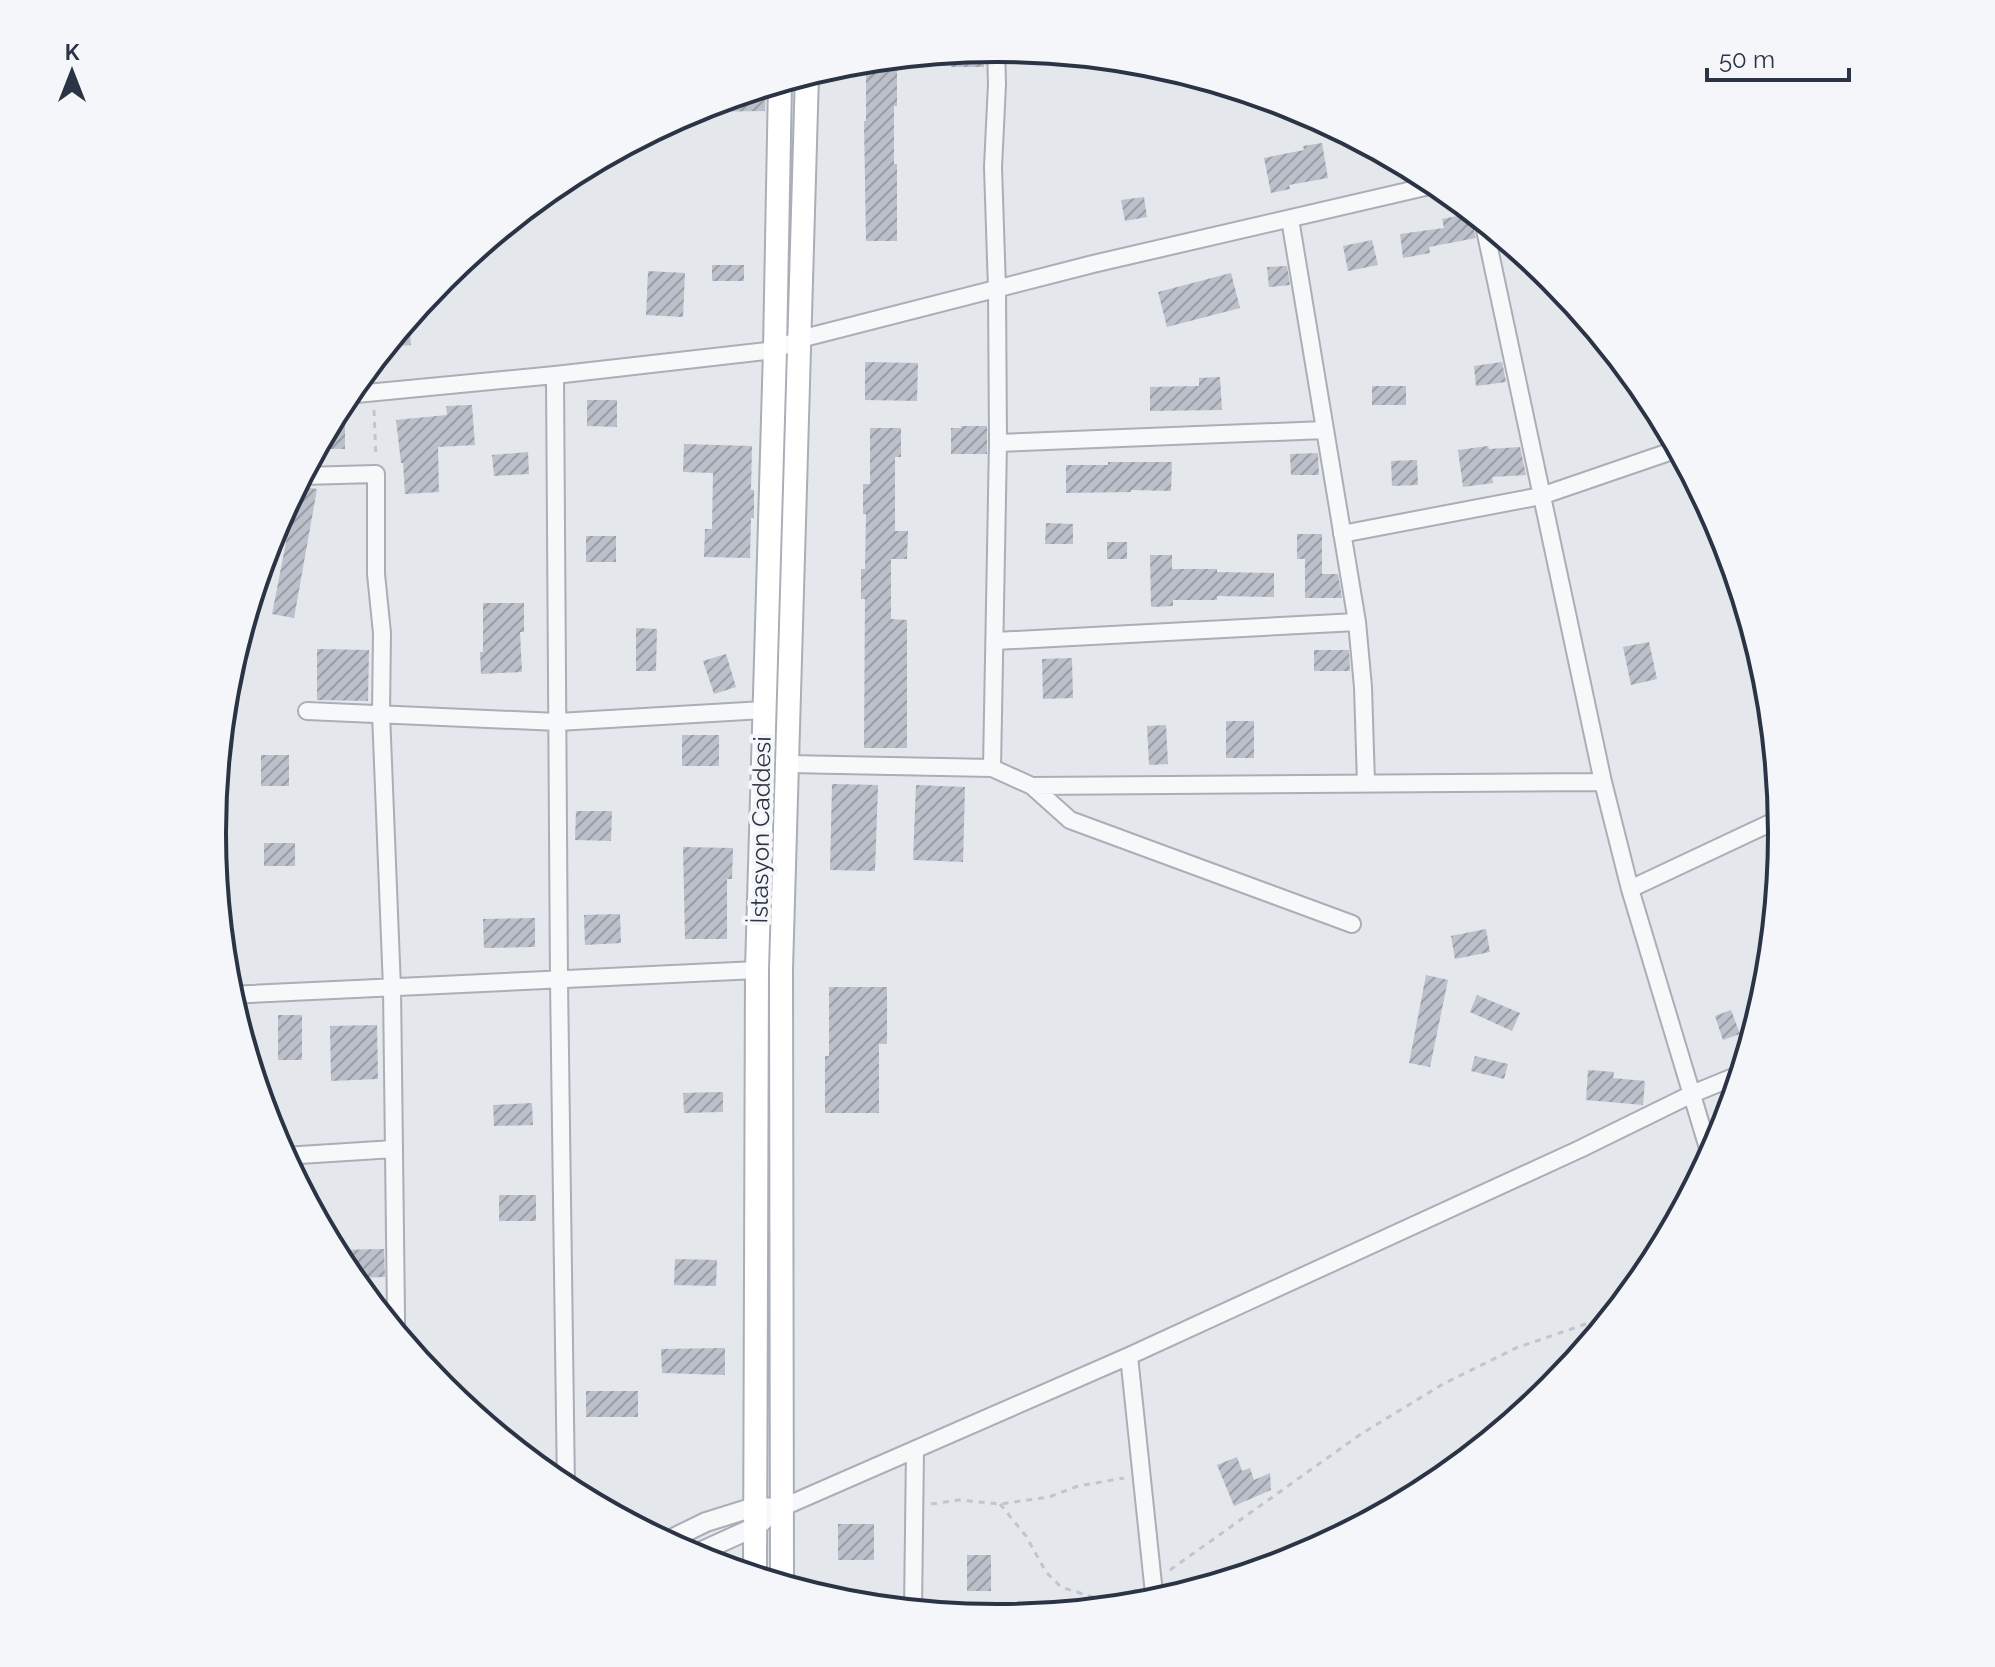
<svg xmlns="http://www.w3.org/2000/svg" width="1995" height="1667" viewBox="0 0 1995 1667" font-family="Raleway,sans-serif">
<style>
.building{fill:url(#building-hatch)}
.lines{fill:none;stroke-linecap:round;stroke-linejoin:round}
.minor-casing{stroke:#a9aeb7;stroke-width:20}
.tertiary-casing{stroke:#a9aeb7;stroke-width:22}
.secondary-casing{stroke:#a9aeb7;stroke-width:26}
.path{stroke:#c2c5cb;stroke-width:3;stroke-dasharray:6 6;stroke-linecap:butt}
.minor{stroke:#f7f8fa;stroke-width:16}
.tertiary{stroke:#f7f8fa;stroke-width:18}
.secondary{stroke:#fff;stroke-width:22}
.labels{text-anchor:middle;stroke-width:8;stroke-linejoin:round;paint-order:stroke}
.street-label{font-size:24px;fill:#2b3445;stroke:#f4f6f9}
.rim{fill:none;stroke:#2b3445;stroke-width:4}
</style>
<defs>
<pattern id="building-hatch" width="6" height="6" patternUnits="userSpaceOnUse" patternTransform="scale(2)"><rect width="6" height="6" fill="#bbc0ca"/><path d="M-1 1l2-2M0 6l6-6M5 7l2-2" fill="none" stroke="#989da6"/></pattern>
</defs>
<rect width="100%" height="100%" fill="#e4e7ec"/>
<path class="building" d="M984 49V67H951V53Z
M897 58V106H894V164H897V241H866L864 121H866V61Z
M766 87 765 111 698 112V108Z
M1322 143 1328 178 1289 185 1290 189 1271 193 1264 158 1304 150 1303 146Z
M1144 197 1147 217 1125 221 1121 200Z
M1473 213 1472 222 1476 238 1429 247 1430 253 1403 258 1400 234 1444 228 1442 219Z
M1372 240 1378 265 1348 271 1343 246Z
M712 265H744V281H712Z
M1287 266 1290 285 1269 287 1267 267Z
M648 271 685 273 683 317 646 315Z
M1231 273 1240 308 1167 327 1158 292Z
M409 319 411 345 386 347 400 330Z
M865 362 918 363 917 401 865 400Z
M1502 362 1506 382 1476 386 1474 366Z
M1220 377 1222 410 1150 411V387L1199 386V378Z
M1372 386H1406V405H1372Z
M587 400H617V427L587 426Z
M472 405 475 445 438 447 439 492 405 494 403 463H401L396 420 447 415 446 406Z
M331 423H345V449H317Z
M961 426H987V454H951V428H961Z
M870 428H901V457H895V531H908L907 559H891V619L907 620V748H864L865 599H861V569H865L866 514H863V484H870Z
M684 444 752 446 751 490H754V518H751L750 558 704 557 705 529H712L713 473 683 472Z
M1488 446 1489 449 1520 447 1526 475 1492 477 1493 483 1463 487 1458 450Z
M528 452 529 474 494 476 492 455Z
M1318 453 1319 475H1291L1290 454Z
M1417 460 1418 485 1392 486 1391 461Z
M1108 462H1172L1171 491 1131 490V492L1066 493V465H1108Z
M297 486 317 489 294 618 272 614Z
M1046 523 1073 524V544H1045Z
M1297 534H1322V574H1338L1342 598H1305V559H1297Z
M586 536H616V562H586Z
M1107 542H1127V559H1107Z
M1150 555H1172V569H1217V572L1274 573V597L1217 596V600H1173V606L1151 607Z
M483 603H524V632H520L522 672 481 674 480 652H483Z
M636 628 657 629 656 671H636Z
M1649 642 1657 679 1631 685 1623 647Z
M317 649 369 650 368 701 317 700Z
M1314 650H1349L1350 671H1314Z
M726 654 736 687 714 694 703 661Z
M1072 658 1073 698 1043 699 1042 659Z
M1226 721H1254V758H1226Z
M1166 725 1168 764 1149 765 1147 726Z
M682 735H719V766H682Z
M261 755H289V786H261Z
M832 784 878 785 875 871 830 870Z
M916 785 965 787 963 862 913 860Z
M576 811H612L611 841 575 840Z
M264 843H295V866H264Z
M683 847 733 848 732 879H727V939H685Z
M620 914 621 943 585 945 584 915Z
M535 918V947L484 948 483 919Z
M1486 929 1490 952 1455 959 1451 936Z
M1426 975 1448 980 1430 1067 1409 1063Z
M829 987H887V1044H879V1113H825V1056H829Z
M1477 995 1520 1013 1512 1031 1470 1012Z
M1731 1010 1740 1034 1723 1040 1715 1016Z
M278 1015H302V1060H278Z
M377 1025 378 1079 331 1081 330 1026Z
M1475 1056 1508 1064 1504 1079 1471 1071Z
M1588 1070 1614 1072 1613 1078 1645 1081 1643 1105 1586 1100Z
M723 1092V1112L684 1113 683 1093Z
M532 1103 533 1125 494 1126 493 1105Z
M499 1195H536V1221H499Z
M384 1249 385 1277 351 1278 334 1250Z
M675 1259 717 1260 716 1286 674 1285Z
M725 1348V1375L662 1373 661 1349Z
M586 1391H638V1417H586Z
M1237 1457 1242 1471 1250 1468 1254 1480 1270 1473 1271 1490 1234 1506 1217 1465Z
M838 1524H874V1560H838Z
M967 1555H991V1591H967Z"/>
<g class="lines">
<defs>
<path id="minor" d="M1290 219 1357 622 1363 687 1366 783
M1483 220 1603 782 1630 889 1711 1158
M555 375 559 981 566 1489
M346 395 555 375 775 350 800 339 1093 264 1438 184
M998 443 1325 430
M302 476 376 474V574L382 633 381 713 392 988 396 1316 383 1317
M1342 534 1541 496 1678 449
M995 641 1357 622
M307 711 558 722 764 710
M788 764 992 768 998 443 997 289 993 167 997 84 996 48
M992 768 1032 786 1070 820 1352 924
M1032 786 1603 782
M1630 889 1781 818
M230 995 757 970
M284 1156 394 1149
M396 1316V1333
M1129 1356 1155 1603
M781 1508 1129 1356 1580 1149 1692 1094 1741 1074
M913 1611 915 1450"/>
<path id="tertiary" d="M665 1542 706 1522 754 1507 781 1508
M691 1556 755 1527 763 1521"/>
<path id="secondary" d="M755 1577 757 970 775 350 780 83
M782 1585 781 969 807 74"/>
</defs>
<use href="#minor" class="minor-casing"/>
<use href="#tertiary" class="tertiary-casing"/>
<use href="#secondary" class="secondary-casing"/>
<path class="path" d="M374 410 376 458
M931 1504 959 1500 1000 1504 1049 1497 1078 1486 1124 1478
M1000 1504 1026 1536 1046 1572 1061 1587 1096 1598
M1170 1570 1361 1434 1443 1384 1516 1348 1615 1314
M955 1615 1123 1598 1136 1590"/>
<use href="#minor" class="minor"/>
<use href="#tertiary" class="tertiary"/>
<use href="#secondary" class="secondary"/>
</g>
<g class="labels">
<g class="street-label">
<text transform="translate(761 830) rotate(-89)" y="8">İstasyon Caddesi</text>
</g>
</g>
<path d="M0 0H1995V1667H0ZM226 833a771 771 0 1 1 1542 0a771 771 0 1 1-1542 0Z" fill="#f4f6f9" fill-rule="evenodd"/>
<path class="rim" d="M226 833a771 771 0 1 1 1542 0a771 771 0 1 1-1542 0Z"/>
<g transform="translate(72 72)" stroke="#f4f6f9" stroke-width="6" paint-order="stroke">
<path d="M0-6L14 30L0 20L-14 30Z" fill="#2b3445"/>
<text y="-12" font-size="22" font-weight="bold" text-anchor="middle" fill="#2b3445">K</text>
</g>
<path d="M1707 68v12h142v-12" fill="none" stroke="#2b3445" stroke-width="4"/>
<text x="1719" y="68" font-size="24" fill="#2b3445" stroke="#f4f6f9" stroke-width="6" paint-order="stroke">50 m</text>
</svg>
